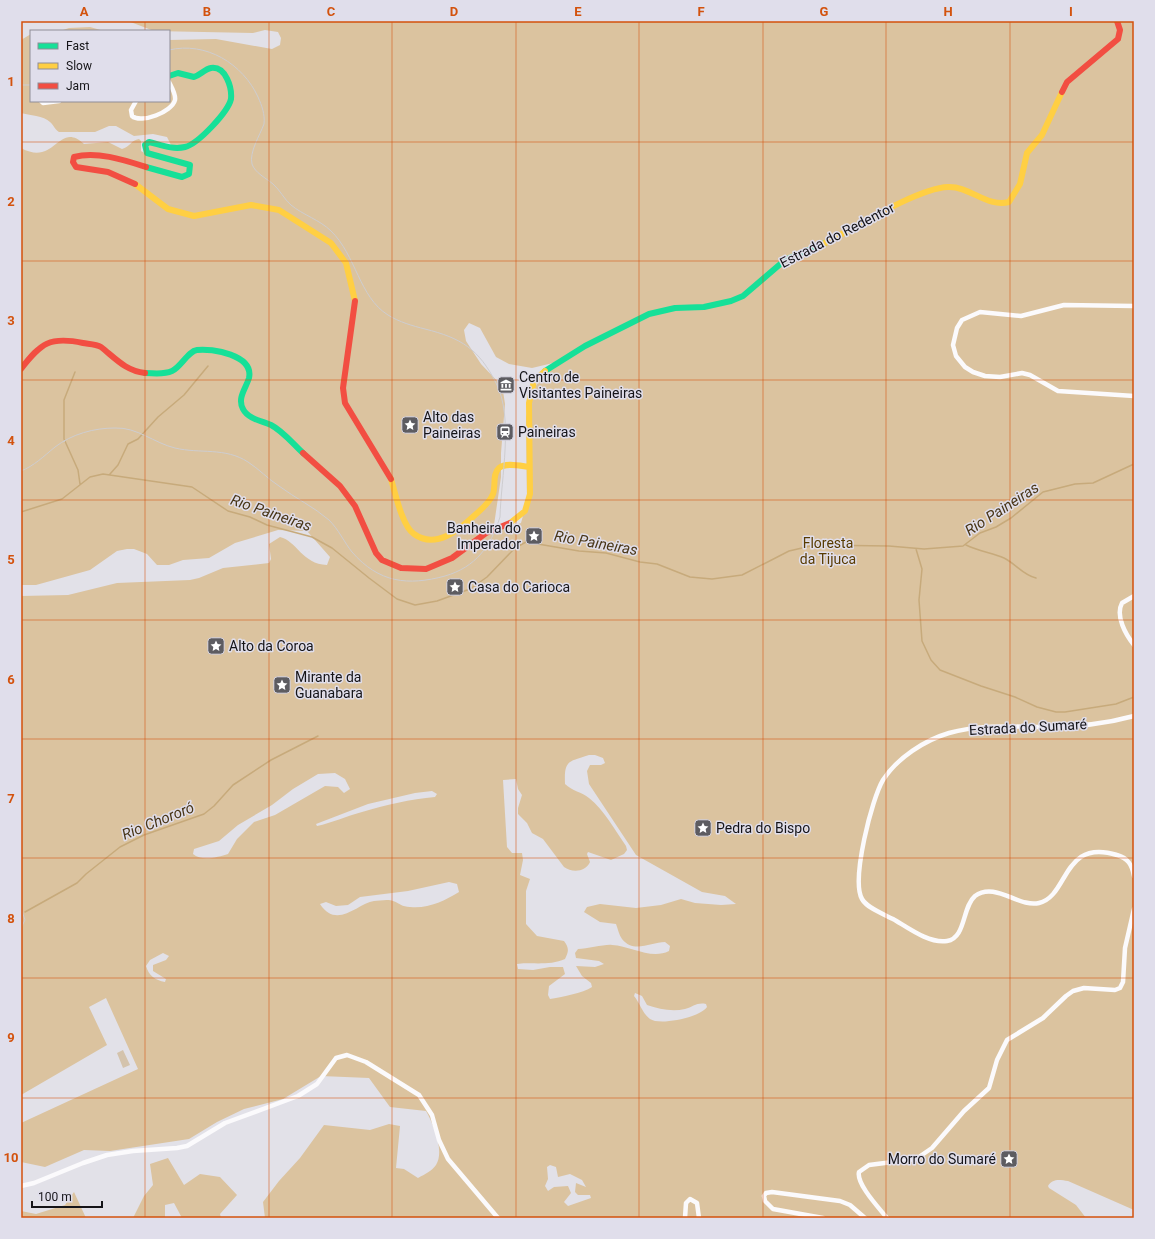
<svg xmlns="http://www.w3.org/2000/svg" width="1155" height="1239" viewBox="0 0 1155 1239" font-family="Roboto,sans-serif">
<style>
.green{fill:#d4c3ac}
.forest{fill:#dbc39f;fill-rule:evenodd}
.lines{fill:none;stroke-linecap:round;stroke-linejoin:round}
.stream{stroke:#c7aa7b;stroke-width:1.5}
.street{stroke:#fbfafc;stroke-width:4.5}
.fast{stroke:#16e098;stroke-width:6}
.slow{stroke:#ffcf43;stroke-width:6}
.jam{stroke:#f24e42;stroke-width:6}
.tram{stroke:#cecdd0;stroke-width:1}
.rail{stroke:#cecdd0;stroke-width:1.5;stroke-dasharray:6 3;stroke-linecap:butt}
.grid{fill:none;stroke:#d3520d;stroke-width:1;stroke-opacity:0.55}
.labels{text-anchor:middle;stroke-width:3;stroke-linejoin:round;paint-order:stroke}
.street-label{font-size:14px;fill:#151418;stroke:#e0deeb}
.poi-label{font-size:14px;fill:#151418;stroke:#e0deeb;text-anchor:start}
.park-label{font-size:14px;fill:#583b00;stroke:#e0deeb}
.water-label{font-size:15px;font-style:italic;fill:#493617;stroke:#e0deeb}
.neatline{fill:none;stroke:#d3520d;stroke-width:1.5}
.grid-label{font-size:13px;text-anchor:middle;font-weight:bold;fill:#d3520d}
</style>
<rect width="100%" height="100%" fill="#e2e1e8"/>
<path class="green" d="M123 1050 130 1065 123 1068 117 1053Z"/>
<path class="forest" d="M128 21H1134V1210L1068 1181C1060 1180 1053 1178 1048 1186L1049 1188 1076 1205 1086 1218H265L263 1202 279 1181 300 1158 324 1125 370 1130 389 1124 400 1126 396 1168 404 1169 418 1178C425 1174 432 1171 436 1165 445 1151 433 1123 426 1111L390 1107 369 1078 321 1076 283 1099 244 1109 217 1122 189 1139 110 1151 84 1150 45 1167 21 1162V1123L138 1069 106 998 89 1007 107 1045 21 1095V596L68 595 117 583 190 580 199 578 223 568 269 563 271 559 269 544 280 537C297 541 302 564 327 565L330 557 307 531 278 530 235 543 209 558 183 560 169 565H157L147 554 134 549H127L117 551 90 570 36 585H21V148C56 167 58 120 84 144L108 142 122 149C130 147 131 140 139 139L141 141V151L146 154 148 145H171L167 137 153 134 134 136 116 126H109L95 132H59C54 129 54 125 50 122 44 116 29 115 21 113V40L31 34V101H169V40L216 39 272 49 280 45 281 38 278 32 265 30 253 33 154 31ZM469 323 480 328 496 357 509 364 532 368 553 363 535 387 526 417 527 501 521 523 493 532 501 477V453L505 404 503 391 500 384 481 364 466 341 464 330ZM589 755H595L603 758 605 763 601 765H590L587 771 589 784 636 855 702 892 725 896 736 904 721 905 695 903 681 899 661 905 636 908 600 904 587 907 584 912 600 922 616 924C618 929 619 935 622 939 634 954 651 942 665 942L670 946 669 951C651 960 631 946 612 945 605 944 588 949 578 949L575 953 576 958 599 961 604 964 595 967 576 966 582 976 591 983 592 987C583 993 561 997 550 999L548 995 549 986 565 974 563 967H550L533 970 518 969 517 964C533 962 550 966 565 959 569 951 569 948 564 941L537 936 526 924V891L530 879 520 875 523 860 522 853H512L507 847 503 780 516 779 518 789 522 795 518 808V814L527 823 532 833 543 839 564 867C572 873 586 872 590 862L587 854 588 852 611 860 624 854 627 850 626 846C615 830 604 810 589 798 582 792 572 791 565 784 564 760 568 762 589 755ZM335 773 345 779 350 789 344 793 338 787 325 786 275 815 254 822 237 839 228 854C218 857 202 862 193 854L194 849 219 841 238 825 272 805 293 789 318 774ZM432 791 437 794 435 797C411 799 385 805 362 812 346 816 332 823 317 826L316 824 368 804 415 793ZM449 882 457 884 459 892C444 901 428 909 410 907 402 907 399 903 393 901 388 899 379 901 374 901 358 903 337 930 320 904L326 902 336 906 348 905 360 897 408 891ZM163 953 169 956 166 960 153 965V971L166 979 165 982C155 980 149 976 146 966L150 960ZM635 993 642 996 647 1005C659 1009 672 1012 685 1009 693 1007 697 1002 706 1004L707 1007C701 1017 660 1026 650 1019 642 1013 640 1003 634 996ZM550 1165 556 1167 558 1177 570 1174 582 1180 586 1187 576 1183 575 1192 578 1195H590L591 1198 568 1206 564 1202 571 1193 568 1186 554 1187 548 1191 545 1186 548 1179 547 1167Z
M90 27 104 31H60L69 28Z
M168 1158 184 1185 200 1174 220 1177 237 1195 220 1214 221 1218H182L174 1203 165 1205V1218H133L144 1196 153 1185 150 1164Z
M74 1192 86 1218H21V1211L36 1214 65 1205Z"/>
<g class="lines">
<path class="stream" d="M75 372 64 400V439L78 470 80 484
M110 474 118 465 128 444 138 439 158 417 184 395 208 366
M21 512 62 499 90 477 103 474 192 487 228 511 250 517 267 525 312 537 332 548 369 578 397 599 415 605 437 601 470 589 487 577 515 548 526 542 579 551 606 553 640 562 657 564 690 577 712 579 742 575 789 551 815 545 889 546 924 549 963 546 980 533 996 527 1011 518 1043 492 1075 484 1093 483 1134 464
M966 545C978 551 992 553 1004 558 1016 564 1023 575 1036 578
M916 549 922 569 919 600 922 641 931 660 940 670 981 686 1015 697 1037 707 1056 712H1065L1116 704 1134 697
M25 912 77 883 86 874 120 847 144 835 204 814 214 806 233 785 271 760 318 736"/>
<path class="street" d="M41 101 43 103 59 101
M136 101 131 110 132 116C141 124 172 112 175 100 176 94 172 88 169 82
M1134 306 1064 305 1021 316 980 312 962 320 957 328 953 345 956 356 965 367 973 372 985 376 1000 377 1022 373 1030 375 1058 391 1134 396
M1134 596 1122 603C1115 616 1126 635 1134 645
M1134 716C1105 724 1076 727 1045 727 1013 727 981 724 949 733 925 740 897 758 883 780 872 798 851 880 862 899 867 908 883 914 893 919 907 927 929 944 947 941 966 938 962 907 975 896 995 881 1019 908 1039 903 1069 896 1062 838 1117 855 1128 858 1132 865 1134 876
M21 1186 34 1183 83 1163 107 1155 133 1151 177 1148 187 1146 225 1123 298 1096 317 1084 336 1058 347 1055 366 1062 419 1095 432 1115 439 1140 448 1159 498 1218
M685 1218 686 1203 690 1199 697 1203 699 1218
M823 1218 773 1209 765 1201 764 1196 766 1193 772 1192 840 1201 850 1205 865 1218
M887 1218C880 1209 856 1184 859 1172L869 1165 916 1159 932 1148 964 1111 989 1088 997 1060 1007 1040 1043 1018 1066 996 1073 991 1084 988 1115 990 1120 988 1123 982 1125 948 1134 909"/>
<path class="fast" d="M146 167 182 177 189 174 190 165 147 153 145 145 149 142C161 145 173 150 185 147 198 144 228 112 231 99 232 88 226 66 211 68 205 69 200 75 194 77L178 73 169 76
M545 371 585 346 649 314 675 308 704 307 731 301 743 296 785 260 825 243
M145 373C154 373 163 375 172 371 181 367 188 351 197 350 212 348 254 355 249 378 246 388 237 398 243 409 248 419 262 421 271 425 283 431 294 445 303 453"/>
<path class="slow" d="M135 184 168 209 194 216 251 205 279 210 331 243 346 263 355 301
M825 243C854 228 918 188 948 187 970 186 987 208 1009 202L1020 184 1027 153 1042 135 1062 92
M391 479C395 492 402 526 414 534 436 550 460 529 475 515 482 509 490 502 493 494 496 486 492 474 499 468 506 462 521 466 529 467
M510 523 525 511 530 494 529 403 534 381 545 371"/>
<path class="jam" d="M1062 92 1067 82 1118 39 1120 30 1117 21
M135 184 108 172 76 167 73 162 74 157C97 151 124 160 146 167
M355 301 343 388 345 403 391 479
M21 369C41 343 50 336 83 343 88 344 96 344 101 347 115 358 126 371 145 373
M303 453 340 486 355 506 376 553 382 560 401 568 426 569 452 558 486 533 510 523"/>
<path class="tram" d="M21 85H31
M21 471C34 466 44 456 55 447 72 434 94 428 115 428 137 427 154 443 175 448 200 454 225 447 248 462 259 469 268 479 279 486 295 498 314 507 329 520 339 530 344 542 352 552 379 583 408 586 445 576 476 567 491 546 500 517 501 478 514 417 496 383 479 349 461 338 425 329 413 326 399 322 388 315 359 297 356 255 331 231 320 220 303 215 291 205 284 199 280 190 273 184 266 178 255 173 252 164 249 152 260 135 264 124 265 114 262 106 258 97 243 64 206 41 169 50
M21 908 25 920 21 928"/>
<path class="rail" d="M64 441H65"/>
</g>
<path class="grid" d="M145 21V31M269 21V1218M392 21V1218M516 21V1218M639 21V1218M763 21V1218M886 21V1218M1010 21V1218M145 101V1218M21 142H1134M21 261H1134M21 380H1134M21 500H1134M21 620H1134M21 739H1134M21 858H1134M21 978H1134M21 1098H1134"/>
<defs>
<symbol id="museum-square" viewBox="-11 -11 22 22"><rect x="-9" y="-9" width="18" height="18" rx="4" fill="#5d5c61" stroke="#e0deeb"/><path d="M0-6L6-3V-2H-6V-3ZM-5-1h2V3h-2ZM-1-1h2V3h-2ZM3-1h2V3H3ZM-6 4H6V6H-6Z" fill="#fff"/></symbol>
<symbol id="sight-square" viewBox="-11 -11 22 22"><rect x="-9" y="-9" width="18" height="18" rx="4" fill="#5d5c61" stroke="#e0deeb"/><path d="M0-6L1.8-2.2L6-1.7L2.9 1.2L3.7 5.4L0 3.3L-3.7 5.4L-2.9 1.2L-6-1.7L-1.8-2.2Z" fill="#fff"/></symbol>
<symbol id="station-square" viewBox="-11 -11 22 22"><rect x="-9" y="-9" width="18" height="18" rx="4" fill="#5d5c61" stroke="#e0deeb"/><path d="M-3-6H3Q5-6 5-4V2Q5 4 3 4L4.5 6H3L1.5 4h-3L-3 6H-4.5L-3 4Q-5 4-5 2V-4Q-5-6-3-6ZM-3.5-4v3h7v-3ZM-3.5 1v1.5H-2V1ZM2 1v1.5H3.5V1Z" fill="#fff"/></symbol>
</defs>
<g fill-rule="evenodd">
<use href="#museum-square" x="496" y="375" width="20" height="20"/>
<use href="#sight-square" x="400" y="415" width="20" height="20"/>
<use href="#station-square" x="495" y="422" width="20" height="20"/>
<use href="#sight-square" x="524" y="526" width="20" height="20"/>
<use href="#sight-square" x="445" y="577" width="20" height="20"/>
<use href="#sight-square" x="206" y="636" width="20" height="20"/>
<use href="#sight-square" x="272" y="675" width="20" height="20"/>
<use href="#sight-square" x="693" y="818" width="20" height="20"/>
<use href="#sight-square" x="999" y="1149" width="20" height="20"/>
</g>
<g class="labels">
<g class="street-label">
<text transform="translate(837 235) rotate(-27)" y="5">Estrada do Redentor</text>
<text transform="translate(1028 727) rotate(-3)" y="5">Estrada do Sumaré</text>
</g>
<g class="poi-label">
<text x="519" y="382">Centro de<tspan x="519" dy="16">Visitantes Paineiras</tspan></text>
<text x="423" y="422">Alto das<tspan x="423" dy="16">Paineiras</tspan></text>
<text x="518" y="437">Paineiras</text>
<text x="521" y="533" text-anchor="end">Banheira do<tspan x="521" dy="16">Imperador</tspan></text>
<text x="468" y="592">Casa do Carioca</text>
<text x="229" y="651">Alto da Coroa</text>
<text x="295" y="682">Mirante da<tspan x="295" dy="16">Guanabara</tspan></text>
<text x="716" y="833">Pedra do Bispo</text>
<text x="996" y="1164" text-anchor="end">Morro do Sumaré</text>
</g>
<g class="park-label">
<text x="828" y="548">Floresta<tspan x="828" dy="16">da Tijuca</tspan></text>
</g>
<g class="water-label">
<text transform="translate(1002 509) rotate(-33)" y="5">Rio Paineiras</text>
<text transform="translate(271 513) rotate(19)" y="5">Rio Paineiras</text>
<text transform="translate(596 543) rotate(10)" y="5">Rio Paineiras</text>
<text transform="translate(158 821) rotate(-22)" y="5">Rio Chororó</text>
</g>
</g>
<rect width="1155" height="1239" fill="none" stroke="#e0deeb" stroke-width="44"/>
<rect x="30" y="30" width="140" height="72" fill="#e0deeb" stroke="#8f8d97"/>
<rect x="38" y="43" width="20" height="6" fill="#16e098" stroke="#8f8d97"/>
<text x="66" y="50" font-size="12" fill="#151418">Fast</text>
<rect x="38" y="63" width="20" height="6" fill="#ffcf43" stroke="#8f8d97"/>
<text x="66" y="70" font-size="12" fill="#151418">Slow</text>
<rect x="38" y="83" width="20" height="6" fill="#f24e42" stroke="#8f8d97"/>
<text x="66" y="90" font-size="12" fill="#151418">Jam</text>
<path d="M32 1201v6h70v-6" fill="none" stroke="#151418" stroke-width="2"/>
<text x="38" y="1201" font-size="12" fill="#151418" stroke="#e0deeb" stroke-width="3" paint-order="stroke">100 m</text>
<rect x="22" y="22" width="1111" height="1195" class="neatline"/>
<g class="grid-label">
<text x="84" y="16">A</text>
<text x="207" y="16">B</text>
<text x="331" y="16">C</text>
<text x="454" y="16">D</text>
<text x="578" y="16">E</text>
<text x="701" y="16">F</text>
<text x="824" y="16">G</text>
<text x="948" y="16">H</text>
<text x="1071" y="16">I</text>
<text x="11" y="86">1</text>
<text x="11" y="206">2</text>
<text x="11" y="325">3</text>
<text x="11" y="445">4</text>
<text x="11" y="564">5</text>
<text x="11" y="684">6</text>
<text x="11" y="803">7</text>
<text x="11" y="923">8</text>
<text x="11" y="1042">9</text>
<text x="11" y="1162">10</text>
</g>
</svg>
